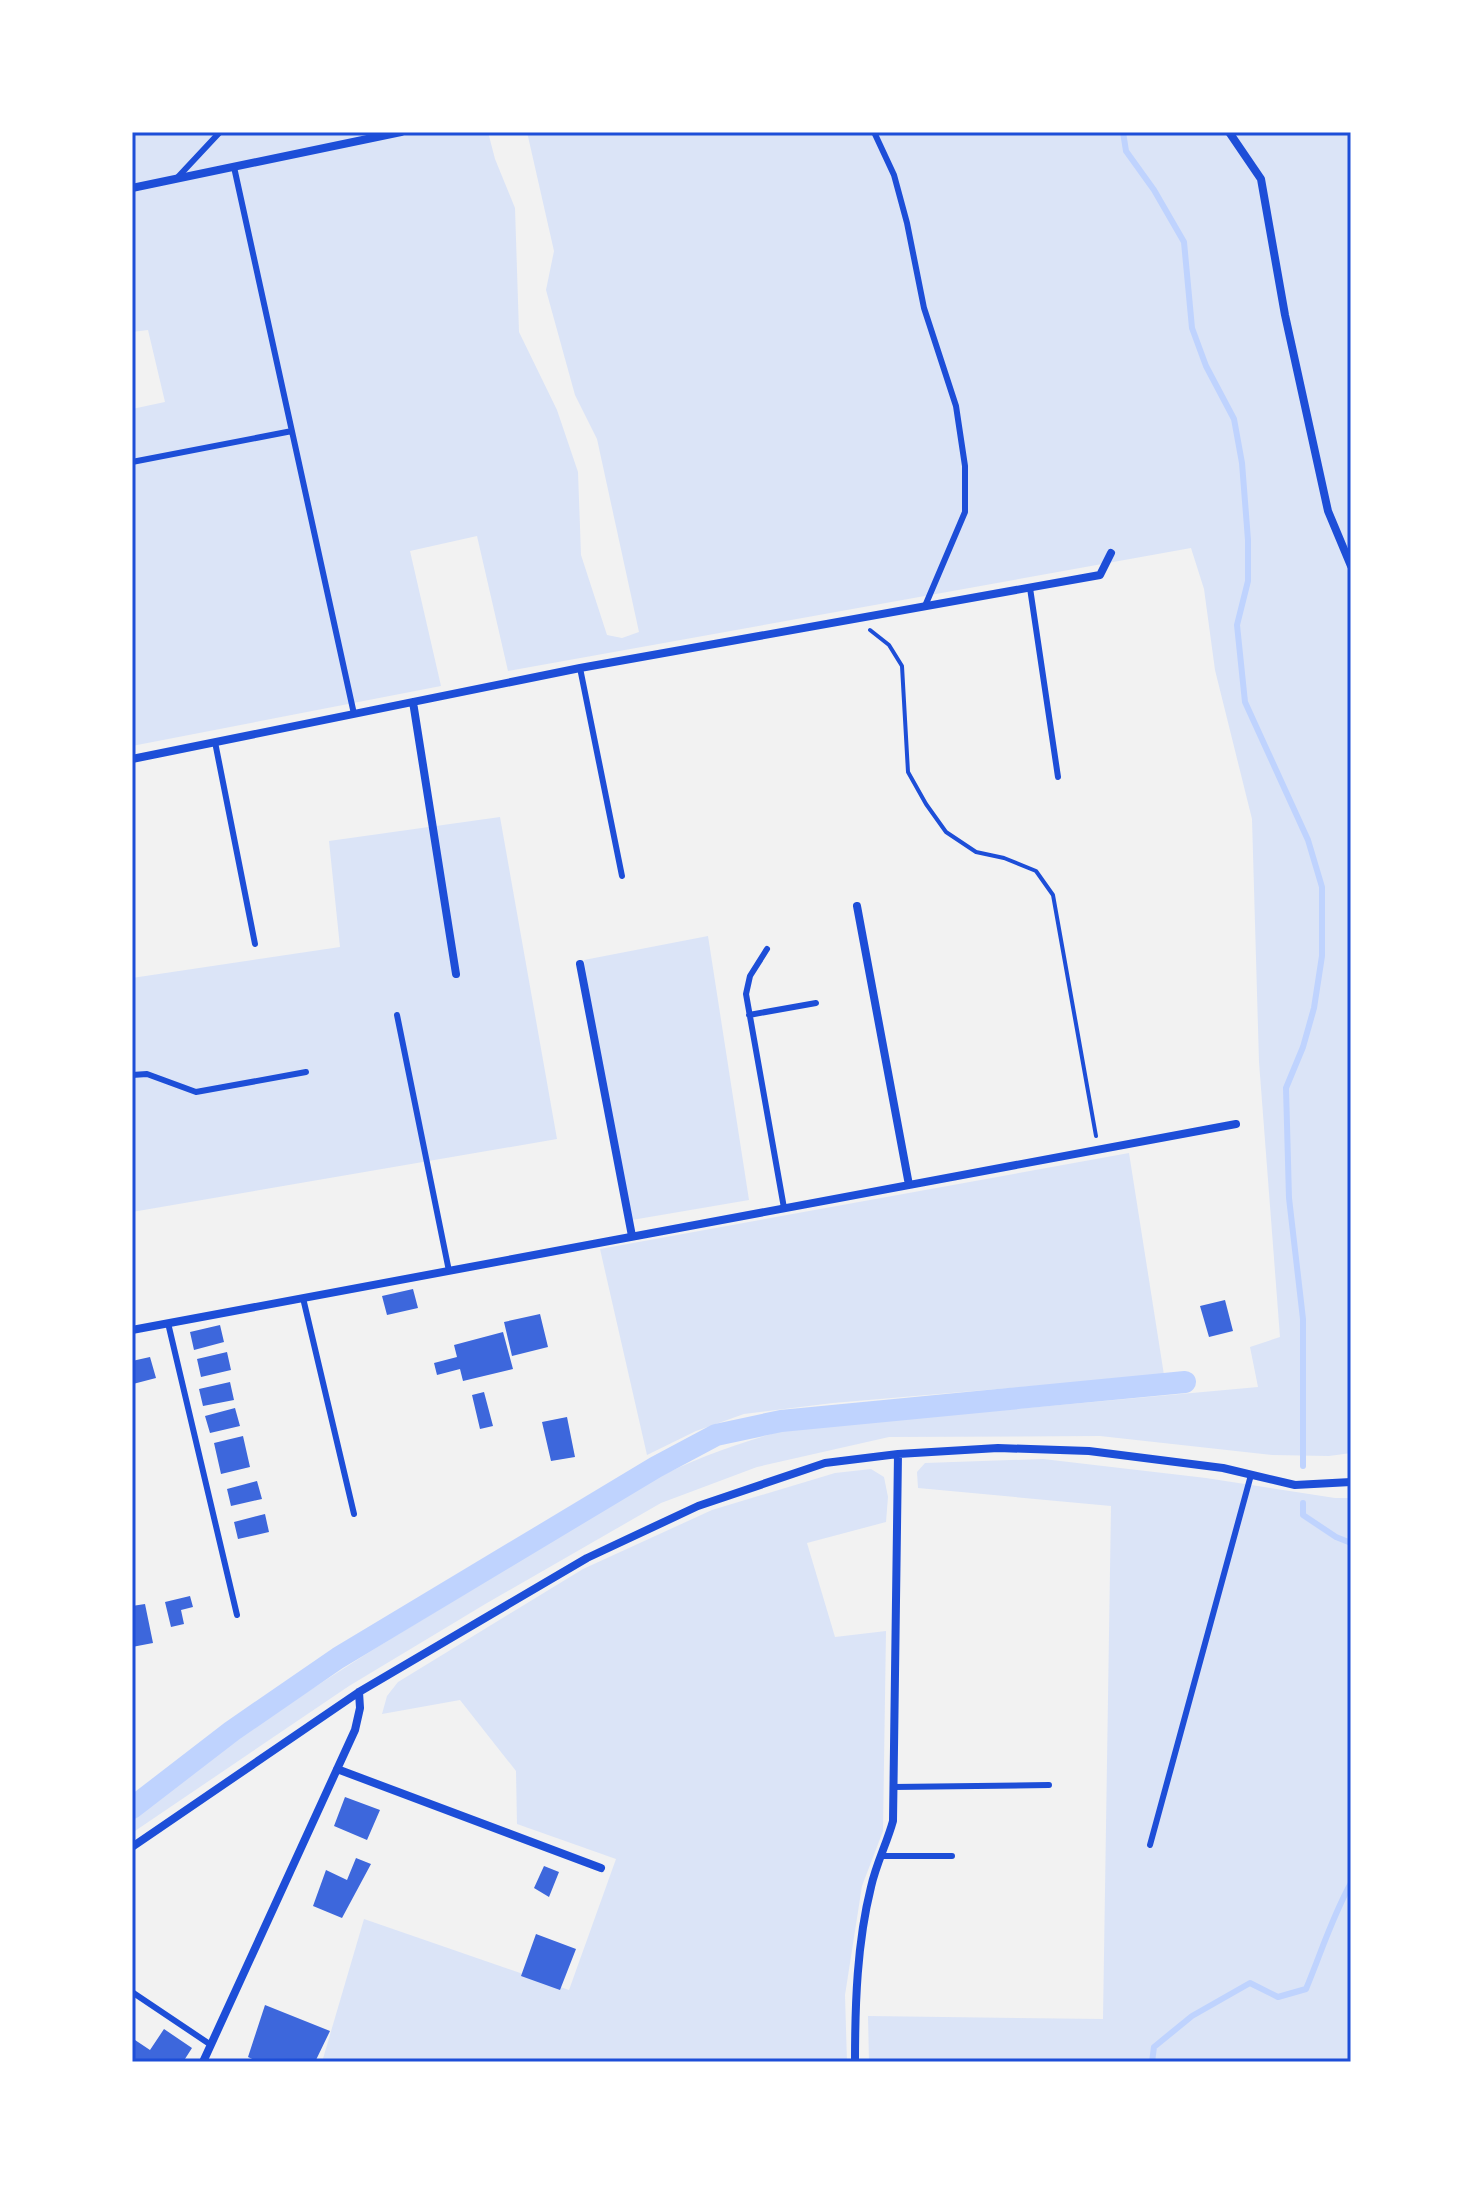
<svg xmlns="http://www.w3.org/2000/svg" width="1483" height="2194" viewBox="0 0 1483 2194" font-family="'PT Sans',sans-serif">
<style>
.green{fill:#dbe4f7}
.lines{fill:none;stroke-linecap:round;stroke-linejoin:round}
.stream{stroke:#bfd3fe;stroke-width:6}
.canal{stroke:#bfd3fe;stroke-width:22}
.building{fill:#3d67dc}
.path{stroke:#1d4ed8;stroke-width:4}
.service{stroke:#1d4ed8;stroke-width:6}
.minor{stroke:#1d4ed8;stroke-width:8}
.neatline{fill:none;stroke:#1d4ed8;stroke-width:3}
</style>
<rect width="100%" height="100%" fill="#f2f2f2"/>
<path class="green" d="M132 132H488L495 159 515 208 519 332 557 410 578 472 581 555 607 635 622 638 639 632 597 439 575 395 546 290 554 251 527 132H1351V1453L1329 1456 1272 1455 1100 1436 889 1437 757 1467 661 1503 487 1603 349 1686 132 1833V1812L243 1733 371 1651 651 1481C695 1458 738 1443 786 1430L1258 1387 1250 1347 1280 1337 1259 1062 1252 819 1215 670 1204 589 1191 548 508 671 477 536 410 551 441 686 132 746V409L165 402 148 330 132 332Z
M500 817 557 1139 132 1212V978L340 947 329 841Z
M708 936 749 1200 626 1221 584 960Z
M1129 1153 1164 1375 833 1403 744 1414 696 1431 647 1455 600 1249Z
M1043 1459 1206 1478 1335 1498H1351V2062H869L868 2016 1103 2019 1111 1506 918 1488 917 1472 925 1463Z
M871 1469 884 1477 888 1497 886 1522 807 1543 835 1637 886 1631 883 1831 862 1886 845 1995 847 2062H322L364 1919 569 1990 616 1859 517 1824 516 1771 460 1700 382 1714 387 1696 398 1682 583 1569 712 1510 835 1473Z"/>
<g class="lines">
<path class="stream" d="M1123 132 1126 151 1154 190 1184 242 1192 328 1206 366 1234 419 1242 463 1248 540V581L1237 625 1245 702 1308 840 1322 887V956L1314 1008 1303 1047 1286 1088 1289 1198 1303 1319V1466
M1303 1503V1515L1336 1537 1351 1543
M1152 2062 1154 2047 1192 2016 1250 1983 1278 1997 1306 1989C1321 1953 1332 1917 1351 1883"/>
<path class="canal" d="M132 1808 232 1731 338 1658 656 1467 716 1435 781 1421 1185 1382"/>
</g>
<path class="building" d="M413 1289 418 1308 387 1315 382 1296Z
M1225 1300 1233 1331 1209 1337 1200 1306Z
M540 1314 548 1347 512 1356 504 1322Z
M220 1325 224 1342 194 1350 190 1332Z
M503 1332 513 1369 463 1381 460 1369 437 1375 434 1363 457 1357 454 1345Z
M227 1352 231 1370 201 1377 197 1359Z
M150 1357 156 1378 133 1384 132 1361Z
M230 1382 234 1400 203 1406 199 1389Z
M484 1392 493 1426 480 1429 472 1395Z
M235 1408 240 1426 210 1433 205 1416Z
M567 1417 575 1457 551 1461 542 1422Z
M243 1436 250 1467 221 1474 214 1443Z
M257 1481 262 1499 231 1506 227 1489Z
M265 1514 269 1532 238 1539 234 1522Z
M190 1596 193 1607 181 1610 184 1624 171 1627 165 1602Z
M145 1604 153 1643 132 1647V1606Z
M345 1797 380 1810 367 1840 334 1826Z
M356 1858 371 1864 342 1918 313 1906 326 1870 347 1880Z
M544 1866 559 1872 549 1897 534 1888Z
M536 1934 576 1949 560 1990 521 1976Z
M265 2005 330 2031 315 2062H259L248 2057Z
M164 2029 192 2048 183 2062H132V2038L150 2050Z"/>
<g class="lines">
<path class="path" d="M870 630 889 645 902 666 908 772 926 804 946 832 976 852 1004 858 1036 871 1053 895 1096 1136"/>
<path class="service" d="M874 132 894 175 907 223 924 308 956 406 965 466V512L925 606
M234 167 354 714
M177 178 220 132
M132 462 292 431
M1030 588 1058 777
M580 668 622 876
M215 742 255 944
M767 949 750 976 746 994 784 1208
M397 1015 449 1271
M749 1015 816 1003
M132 1075 147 1074 196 1092 306 1072
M303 1298 354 1514
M168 1323 237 1615
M893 1787 1049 1785
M1150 1845 1251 1475
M883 1856H952
M132 1992 211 2045"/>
<path class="minor" d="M1229 132 1261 179 1285 315 1328 511 1351 566
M132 188 401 132
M413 702 456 974
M132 759 580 668 1100 575 1111 553
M857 906 909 1185
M580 964 632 1236
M132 1330 1236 1124
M337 1769 601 1868
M132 1847 359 1692 587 1558 698 1506 825 1463 898 1454 998 1448 1089 1451 1223 1468 1295 1485 1351 1482
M203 2062 355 1730 360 1708 359 1692
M855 2062C855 2004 857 1943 871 1887 876 1864 887 1843 893 1821L898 1454"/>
</g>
<rect width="1483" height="2194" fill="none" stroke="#ffffff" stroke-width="268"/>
<rect x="134" y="134" width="1215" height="1926" class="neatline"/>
</svg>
